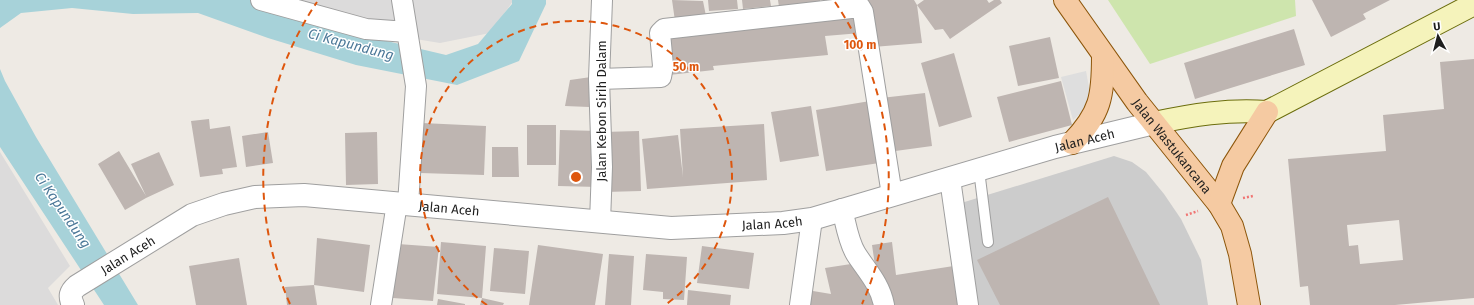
<svg xmlns="http://www.w3.org/2000/svg" width="1474" height="305" viewBox="0 0 1474 305" font-family="'Fira Sans',sans-serif">
<style>
.residential{fill:#dcdbdb}
.religious{fill:#ccc}
.grass{fill:#cee5ad}
.parking{fill:#dedede}
.water{fill:#a7d2d9}
.building{fill:#beb5b1;fill-rule:evenodd}
.lines{fill:none;stroke-linecap:round;stroke-linejoin:round}
.service-casing{stroke:#9f9f9f;stroke-width:12}
.minor-casing{stroke:#9f9f9f;stroke-width:22}
.tertiary-casing{stroke:#9f9f9f;stroke-width:24}
.secondary-casing{stroke:#6b6d0c;stroke-width:24}
.primary-casing{stroke:#8d560a;stroke-width:24}
.path{stroke:#f07573;stroke-width:2.5;stroke-dasharray:2 2;stroke-linecap:butt}
.service{stroke:#fff;stroke-width:10}
.minor{stroke:#fff;stroke-width:20}
.tertiary{stroke:#fff;stroke-width:22}
.secondary{stroke:#f5f3bb;stroke-width:22}
.primary{stroke:#f5caa2;stroke-width:22}
.ring{fill:none;stroke:#de560d;stroke-width:2;stroke-dasharray:7 5}
.labels{text-anchor:middle;stroke-width:3;stroke-linejoin:round;paint-order:stroke}
.street-label{font-size:13px;fill:#1e1e1e;stroke:#fff}
.water-label{font-size:14px;font-style:italic;fill:#4b7898;stroke:#fff}
.centre{fill:#de560d;stroke:#fff;stroke-width:2}
.ring-label{font-size:12px;text-anchor:middle;font-weight:bold;fill:#de560d;stroke:#fff;stroke-width:3;stroke-linejoin:round;paint-order:stroke}
</style>
<rect width="100%" height="100%" fill="#eeeae4"/>
<path class="residential" d="M245 0H513V1L490 33 440 43 324 24Z
M0 152 70 266 48 288 58 305H0Z"/>
<path class="religious" d="M1114 156 1132 162 1146 172 1164 194 1181 219 1201 260 1208 305H970L958 204Z"/>
<path class="grass" d="M1108 0H1295L1296 16 1150 64Z"/>
<path class="parking" d="M1086 71 1090 93 1083 111 1073 120 1061 77Z"/>
<path class="water" d="M0 0H250L353 33 446 55 478 44 512 4V0H546V4L519 61 457 85 356 65 268 38 198 13 133 14 72 8 21 13 0 28Z
M0 69 5 81 36 137 138 305H104L0 147Z"/>
<path class="building" d="M672 0 703 1 706 16 675 21Z
M708 0H737L738 9 709 11Z
M742 0H770L771 6 743 9Z
M778 0H820V4L779 7Z
M867 0H914L917 5 922 43 873 47Z
M924 0H987L989 3 994 0H1000L1002 3 950 39 943 29 935 30 917 5Z
M1312 0H1390L1363 14 1366 19 1331 37Z
M858 10 861 33 825 36 828 55 713 66 714 70 669 75 664 34 740 22V31L781 25Z
M1294 29 1305 65 1195 99 1184 63Z
M1050 37 1059 78 1018 86 1009 46Z
M954 53 972 117 939 127 921 63Z
M1474 59V298L1395 305H1310L1308 286 1300 287 1288 159 1386 151 1383 115 1444 109 1440 62ZM1399 220 1403 260 1360 264 1358 245 1349 246 1347 225Z
M591 77 589 107 565 106 570 80Z
M1061 81 1072 125 1009 142 997 97Z
M925 93 932 146 888 152 881 98Z
M876 100 886 162 826 171 816 110Z
M811 106 819 156 780 162 771 112Z
M209 119 210 129 230 126 237 167 222 169 223 174 200 177 191 121Z
M422 123 486 126 484 175 420 173Z
M764 124 767 180 647 189 642 139 678 135 683 177 680 129Z
M527 125H556V165H527Z
M560 130 599 131 598 187 558 186Z
M639 131 641 191 605 192 603 132Z
M268 132 273 163 246 167 242 136Z
M377 132 378 184 346 185 345 133Z
M492 147H518L519 177H492Z
M119 151 146 196 131 164 159 152 174 185 146 198 125 210 98 164Z
M1108 197 1160 305H1000L977 260Z
M317 238 370 245 364 292 314 285 317 305H287L285 287 314 285Z
M441 242 486 246 482 298 504 303 503 305H480L482 298 437 294Z
M892 242 896 275 960 265 966 305H886L876 272 872 245Z
M398 244 439 247 433 301 393 298Z
M538 245 603 254 595 305H529Z
M702 246 754 253 749 289 697 283Z
M494 248 529 251 525 294 490 291Z
M609 254 634 256 631 305H605Z
M646 254 687 257 684 300 663 299V292L643 290Z
M239 258 247 305H196L189 266Z
M851 264 873 287 875 305H809L807 290 831 294 825 268Z
M688 290 731 295 730 305H687Z
M438 299 465 304V305H437Z"/>
<g class="lines">
<defs>
<path id="service" d="M979 170 988 242"/>
<path id="minor" d="M261 0 366 29 407 32
M402 0 416 86 408 204
M599 79 661 77 663 66 660 33 664 29 860 7 863 12 892 195
M950 179 968 305
M842 209C846 224 848 241 856 254 867 271 880 284 884 305
M600 222 602 167 599 79 602 0
M381 305 397 203
M800 305 812 219"/>
<g id="tertiary">
<path id="s1" d="M73 305C69 296 70 292 77 286L192 215 224 204 255 197 304 195 671 228 783 223 812 219 1055 147 1154 123"/>
</g>
<path id="secondary" d="M1154 123C1192 115 1228 109 1267 112L1474 4"/>
<g id="primary">
<path id="s2" d="M1065 0 1137 102 1219 204 1232 226 1240 254 1249 305"/>
<path d="M1072 143C1101 113 1103 96 1103 56"/>
<path d="M1219 204 1233 166 1267 112"/>
</g>
</defs>
<use href="#service" class="service-casing"/>
<use href="#minor" class="minor-casing"/>
<use href="#tertiary" class="tertiary-casing"/>
<use href="#secondary" class="secondary-casing"/>
<use href="#primary" class="primary-casing"/>
<path class="path" d="M1243 198 1253 196
M1186 215 1198 211"/>
<use href="#service" class="service"/>
<use href="#minor" class="minor"/>
<use href="#tertiary" class="tertiary"/>
<use href="#secondary" class="secondary"/>
<use href="#primary" class="primary"/>
</g>
<g class="ring">
<path d="M487 305A156 156 0 1 1 665 305"/>
<path d="M290 304A313 313 0 0 1 317 2M835 2A313 313 0 0 1 862 304"/>
</g>
<g class="labels">
<g class="street-label">
<text transform="translate(601 111) rotate(-90)" y="5">Jalan Kebon Sirih Dalam</text>
<text dy="5" stroke="none"><textPath href="#s1" startOffset="1065">Jalan Aceh</textPath></text>
<text dy="5" stroke="none"><textPath href="#s2" startOffset="181">Jalan Wastukancana</textPath></text>
<text dy="5" stroke="none"><textPath href="#s1" startOffset="417">Jalan Aceh</textPath></text>
<text dy="5" stroke="none"><textPath href="#s1" startOffset="741">Jalan Aceh</textPath></text>
<text dy="5" stroke="none"><textPath href="#s1" startOffset="81">Jalan Aceh</textPath></text>
</g>
<g class="water-label">
<text transform="translate(351 44) rotate(15)" y="5">Ci Kapundung</text>
<text transform="translate(63 210) rotate(56)" y="5">Ci Kapundung</text>
</g>
</g>
<circle cx="576" cy="177" r="6" class="centre"/>
<g class="ring-label">
<text x="860" y="49">100 m</text>
<text x="686" y="71">50 m</text>
</g>
<g transform="translate(1438 36) rotate(353)" stroke="#ffffff" stroke-width="3" paint-order="stroke">
<path d="M0-3L7 15L0 10L-7 15Z" fill="#1e1e1e"/>
<text y="-6" font-size="11" font-weight="bold" text-anchor="middle" fill="#1e1e1e">U</text>
</g>
</svg>
